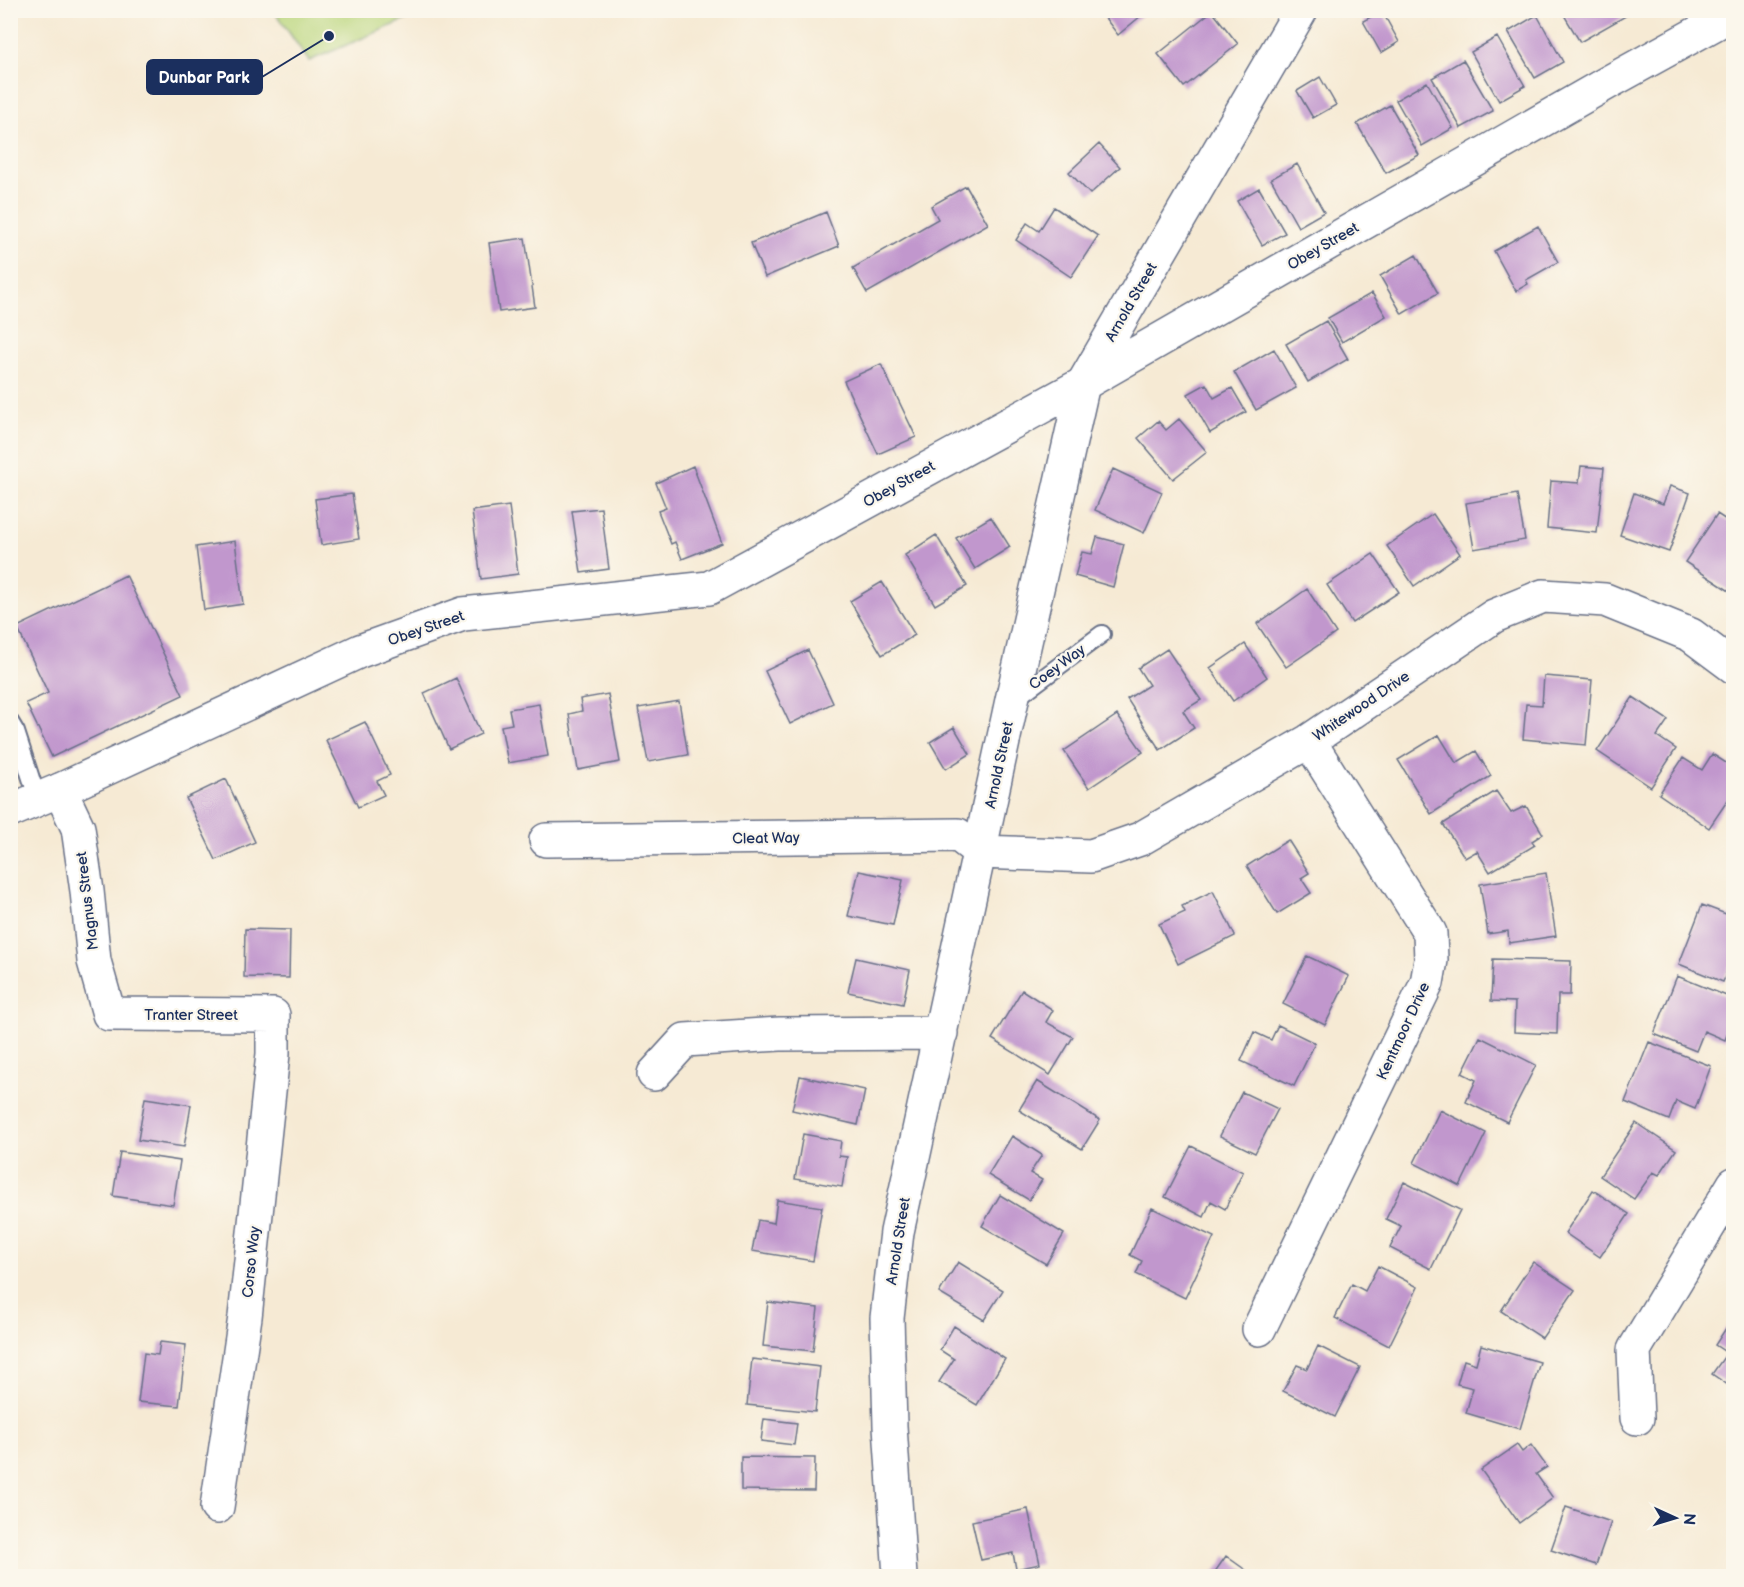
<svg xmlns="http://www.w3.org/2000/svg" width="1744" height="1587" viewBox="0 0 1744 1587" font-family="'Balsamiq Sans',sans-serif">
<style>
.green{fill:#bad67c;stroke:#6a826d;stroke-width:1.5}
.building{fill:#c197cd}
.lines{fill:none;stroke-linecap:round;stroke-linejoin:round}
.service-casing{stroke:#687087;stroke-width:20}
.minor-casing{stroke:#687087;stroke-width:36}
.tertiary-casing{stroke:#687087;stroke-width:36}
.service{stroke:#fff;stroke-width:16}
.minor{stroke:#fff;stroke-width:33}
.tertiary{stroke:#fff;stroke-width:33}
.labels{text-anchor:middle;stroke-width:4.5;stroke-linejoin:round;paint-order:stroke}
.street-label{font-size:15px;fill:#1b2f5e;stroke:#fbf7ec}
.leader{fill:none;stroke:#1b2f5e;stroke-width:2}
.callout-dot{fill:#1b2f5e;stroke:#fbf7ec;stroke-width:2}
.callout{fill:#1b2f5e;stroke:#1b2f5e;stroke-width:2}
.callout-label{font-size:16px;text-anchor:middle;font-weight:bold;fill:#fff}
</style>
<rect width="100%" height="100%" fill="#fbf7ec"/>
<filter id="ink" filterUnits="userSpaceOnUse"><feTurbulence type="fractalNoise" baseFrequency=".0167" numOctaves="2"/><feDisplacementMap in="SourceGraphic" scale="12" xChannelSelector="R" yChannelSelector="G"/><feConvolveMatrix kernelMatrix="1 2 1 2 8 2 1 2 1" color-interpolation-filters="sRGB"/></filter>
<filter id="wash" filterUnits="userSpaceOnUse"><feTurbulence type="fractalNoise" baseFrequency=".008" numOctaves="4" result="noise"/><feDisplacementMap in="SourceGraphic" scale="24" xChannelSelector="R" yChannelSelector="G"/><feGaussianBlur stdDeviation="1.35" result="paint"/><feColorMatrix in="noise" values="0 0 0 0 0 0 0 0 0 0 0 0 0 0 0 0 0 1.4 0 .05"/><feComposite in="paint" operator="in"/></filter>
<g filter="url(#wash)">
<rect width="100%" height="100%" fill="#f6ead4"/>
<path class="green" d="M274 11H426L309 61Z"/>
<g id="blocks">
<path class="building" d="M1099 10H1148L1118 35Z
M1571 10H1630L1631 13 1580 42 1564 15Z
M1212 11 1238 44 1184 87 1158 54Z
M1382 11 1399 42 1381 53 1363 21Z
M1537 15 1563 62 1535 78 1508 32Z
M1497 37 1525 86 1499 101 1471 52Z
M1463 60 1493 111 1461 128 1432 78Z
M1320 77 1336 105 1313 118 1297 91Z
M1427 82 1453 128 1422 146 1396 100Z
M1390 105 1419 155 1386 173 1357 124Z
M1099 144 1120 167 1090 194 1069 172Z
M1297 164 1324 212 1298 227 1271 179Z
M966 186 988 224 867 293 853 268 938 219 931 206Z
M1259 188 1285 233 1262 245 1237 201Z
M1054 207 1098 236 1071 277 1016 240 1027 223 1039 231Z
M826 212 839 246 765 277 751 243Z
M1538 226 1558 262 1526 280 1528 284 1516 291 1494 251Z
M525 238 535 307 499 312 489 243Z
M1416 255 1438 293 1402 314 1380 276Z
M1372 293 1386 316 1342 342 1328 318Z
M1326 321 1348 359 1308 382 1286 344Z
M1274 349 1296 388 1256 410 1234 372Z
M881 364 916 437 878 454 844 381Z
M1206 384 1214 398 1232 388 1246 412 1210 433 1188 394Z
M1179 419 1207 452 1173 479 1138 438 1158 421 1166 430Z
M693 466 722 543 682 559 675 542 671 544 658 511 666 508 656 483Z
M1581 466 1604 468 1597 533 1547 528 1551 481 1579 483Z
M1113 469 1162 492 1144 533 1095 510Z
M1670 486 1690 493 1669 552 1620 535 1634 493 1663 504Z
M352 494 359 539 321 545 315 499Z
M1517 494 1525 540 1474 549 1466 503Z
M509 506 518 574 481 579 472 511Z
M601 508 609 569 581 573 572 511Z
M1433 514 1460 554 1414 586 1387 546Z
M1717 514 1734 525V594L1685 562Z
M991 517 1010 547 975 569 956 538Z
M936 535 967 586 935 605 905 555Z
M1097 537 1124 544 1113 587 1075 576 1082 552 1092 554Z
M235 541 243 604 204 610 196 547Z
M1373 554 1399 592 1352 623 1327 585Z
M126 575 183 695 52 757 26 703 48 693 17 627Z
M882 582 915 635 882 655 850 601Z
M1307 589 1336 633 1286 667 1257 624Z
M1245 644 1267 677 1233 701 1210 668Z
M1167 649 1201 700 1183 711 1194 728 1160 750 1127 699 1149 685 1138 668Z
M808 650 833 703 790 724 765 671Z
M1544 676 1592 680 1586 745 1523 739 1526 704 1542 705Z
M456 678 481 734 449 749 424 693Z
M608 694 620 762 578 770 569 714 582 711 580 699Z
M1633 697 1668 720 1657 736 1676 749 1651 787 1597 751Z
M679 701 688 755 648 762 638 708Z
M539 704 548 756 508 763 501 726 512 724 509 709Z
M1117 715 1143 752 1089 788 1064 751Z
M365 722 390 775 377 781 384 795 358 807 326 740Z
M954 727 970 754 946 769 930 742Z
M1439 735 1456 763 1476 751 1491 776 1431 814 1398 760Z
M1712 754 1734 768V791L1709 828 1659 794 1683 758 1702 770Z
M226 779 255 842 216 860 186 798Z
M1496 791 1511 813 1526 806 1543 834 1532 841 1535 845 1490 872 1477 851 1465 858 1443 824Z
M1288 840 1309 873 1301 878 1311 893 1277 914 1247 866Z
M859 871 903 880 893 925 848 916Z
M1546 873 1556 936 1509 943 1508 931 1488 934 1480 884Z
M1213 891 1235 936 1178 964 1159 924 1185 912 1182 906Z
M1702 905 1734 917V966L1730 965 1723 982 1679 964Z
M245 929 290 930 289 978 244 977Z
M1307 956 1349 976 1325 1025 1283 1004Z
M856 958 910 970 903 1004 848 992Z
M1493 959 1571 961 1570 995H1558L1557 1034 1514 1032 1515 1002 1491 1001Z
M1677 976 1734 999V1017L1725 1040 1704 1031 1696 1051 1654 1034Z
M1022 990 1053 1010 1046 1022 1073 1037 1050 1075 992 1039Z
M1278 1025 1315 1043 1294 1086 1241 1061 1254 1032 1271 1040Z
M1480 1037 1536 1065 1507 1122 1466 1102 1476 1080 1462 1073Z
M1649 1042 1711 1066 1695 1109 1676 1101 1669 1120 1625 1102Z
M800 1076 865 1090 858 1125 792 1110Z
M1037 1081 1100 1120 1082 1149 1019 1110Z
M1242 1092 1278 1109 1255 1153 1220 1136Z
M145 1098 191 1105 184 1147 138 1140Z
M1440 1110 1486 1133 1460 1186 1414 1163Z
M1636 1123 1676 1150 1659 1175 1653 1172 1634 1199 1600 1176Z
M803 1134 841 1141 839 1156 847 1157 842 1187 795 1179Z
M1012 1136 1042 1155 1030 1173 1042 1180 1029 1200 988 1175Z
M1191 1146 1243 1172 1225 1209 1211 1201 1204 1217 1165 1197Z
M120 1152 180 1161 173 1205 113 1196Z
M1404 1182 1460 1210 1431 1269 1390 1248 1401 1226 1386 1219Z
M1593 1190 1629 1214 1600 1257 1565 1233Z
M1000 1195 1064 1234 1046 1264 982 1226Z
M777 1200 822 1207 813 1261 752 1251 758 1220 774 1223Z
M1152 1208 1214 1237 1185 1298 1136 1274 1142 1261 1130 1255Z
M958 1262 1003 1290 984 1320 939 1293Z
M1533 1262 1575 1290 1542 1338 1501 1311Z
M1378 1266 1418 1287 1389 1346 1335 1318 1352 1284 1365 1291Z
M768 1302 818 1308 813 1351 763 1346Z
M1734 1316V1389L1712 1374 1727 1353 1715 1345Z
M954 1326 1005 1359 977 1405 939 1382 954 1359 940 1350Z
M160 1342 186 1345 179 1406 138 1402 144 1353 158 1355Z
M1481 1345 1540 1362 1520 1429 1466 1413 1473 1388 1457 1384 1464 1360 1476 1364Z
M1318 1346 1360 1367 1335 1417 1283 1391 1297 1365 1307 1369Z
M752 1359 820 1367 815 1412 747 1405Z
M764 1419 797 1423 794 1445 761 1441Z
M1517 1445 1522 1452 1531 1445 1547 1467 1536 1474 1553 1498 1519 1523 1481 1470Z
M741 1457 815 1458 814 1491 741 1490Z
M1566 1507 1611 1522 1596 1565 1551 1550Z
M1028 1509 1040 1564 1016 1569 1013 1553 981 1560 972 1521Z
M1226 1556 1254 1576H1212Z"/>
</g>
</g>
<g filter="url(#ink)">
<use href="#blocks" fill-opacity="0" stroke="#687087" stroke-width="1.5"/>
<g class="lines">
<defs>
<path id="service" d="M1016 698 1102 634
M10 722 16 732 38 800"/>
<path id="minor" d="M60 790 78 828 87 891 94 961 109 1014 273 1015V1054L245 1317 217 1507
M546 840 958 835 980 852 1091 856 1140 839 1309 741 1494 616 1543 596 1605 600 1691 635 1734 667
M654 1074 685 1040 780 1034 941 1033
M1259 1329 1427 983 1431 960 1430 933 1309 741
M1637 1418 1634 1350 1734 1184
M900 1576 890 1426 887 1318 897 1232 1012 700 1083 384 1301 10"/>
<path id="tertiary" d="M10 811 60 790 360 651 463 614 709 588 1083 384 1609 82 1734 13"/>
</defs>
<use href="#service" class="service-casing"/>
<use href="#minor" class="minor-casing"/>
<use href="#tertiary" class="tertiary-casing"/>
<use href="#service" class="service"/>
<use href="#minor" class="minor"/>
<use href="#tertiary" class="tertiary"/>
</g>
</g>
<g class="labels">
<g class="street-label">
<text transform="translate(1323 246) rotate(-30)" y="5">Obey Street</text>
<text transform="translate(1131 302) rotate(-60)" y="5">Arnold Street</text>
<text transform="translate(899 484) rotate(-29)" y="5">Obey Street</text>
<text transform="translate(426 628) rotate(-19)" y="5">Obey Street</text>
<text transform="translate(1057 667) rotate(-36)" y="5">Coey Way</text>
<text transform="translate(1361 706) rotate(-34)" y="5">Whitewood Drive</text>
<text transform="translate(999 765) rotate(-78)" y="5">Arnold Street</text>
<text transform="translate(766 838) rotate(-1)" y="5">Cleat Way</text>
<text transform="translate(87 901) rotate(-97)" y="5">Magnus Street</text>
<text x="191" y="1020">Tranter Street</text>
<text transform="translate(1403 1031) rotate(-65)" y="5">Kentmoor Drive</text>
<text transform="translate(898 1241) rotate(-81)" y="5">Arnold Street</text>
<text transform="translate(251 1262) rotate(-84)" y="5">Corso Way</text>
</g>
</g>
<path class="leader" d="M329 36L262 77"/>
<circle class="callout-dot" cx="329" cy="36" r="6"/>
<rect class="callout" x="147" y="60" width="115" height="34" rx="6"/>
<g class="callout-label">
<text x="204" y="83">Dunbar Park</text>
</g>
<rect width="1744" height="1587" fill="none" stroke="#fbf7ec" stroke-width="36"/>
<g transform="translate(1675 1518) rotate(94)" stroke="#fbf7ec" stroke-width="4.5" paint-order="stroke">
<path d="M0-4.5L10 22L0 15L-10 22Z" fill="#1b2f5e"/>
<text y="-9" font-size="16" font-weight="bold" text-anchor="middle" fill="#1b2f5e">N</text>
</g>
</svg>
